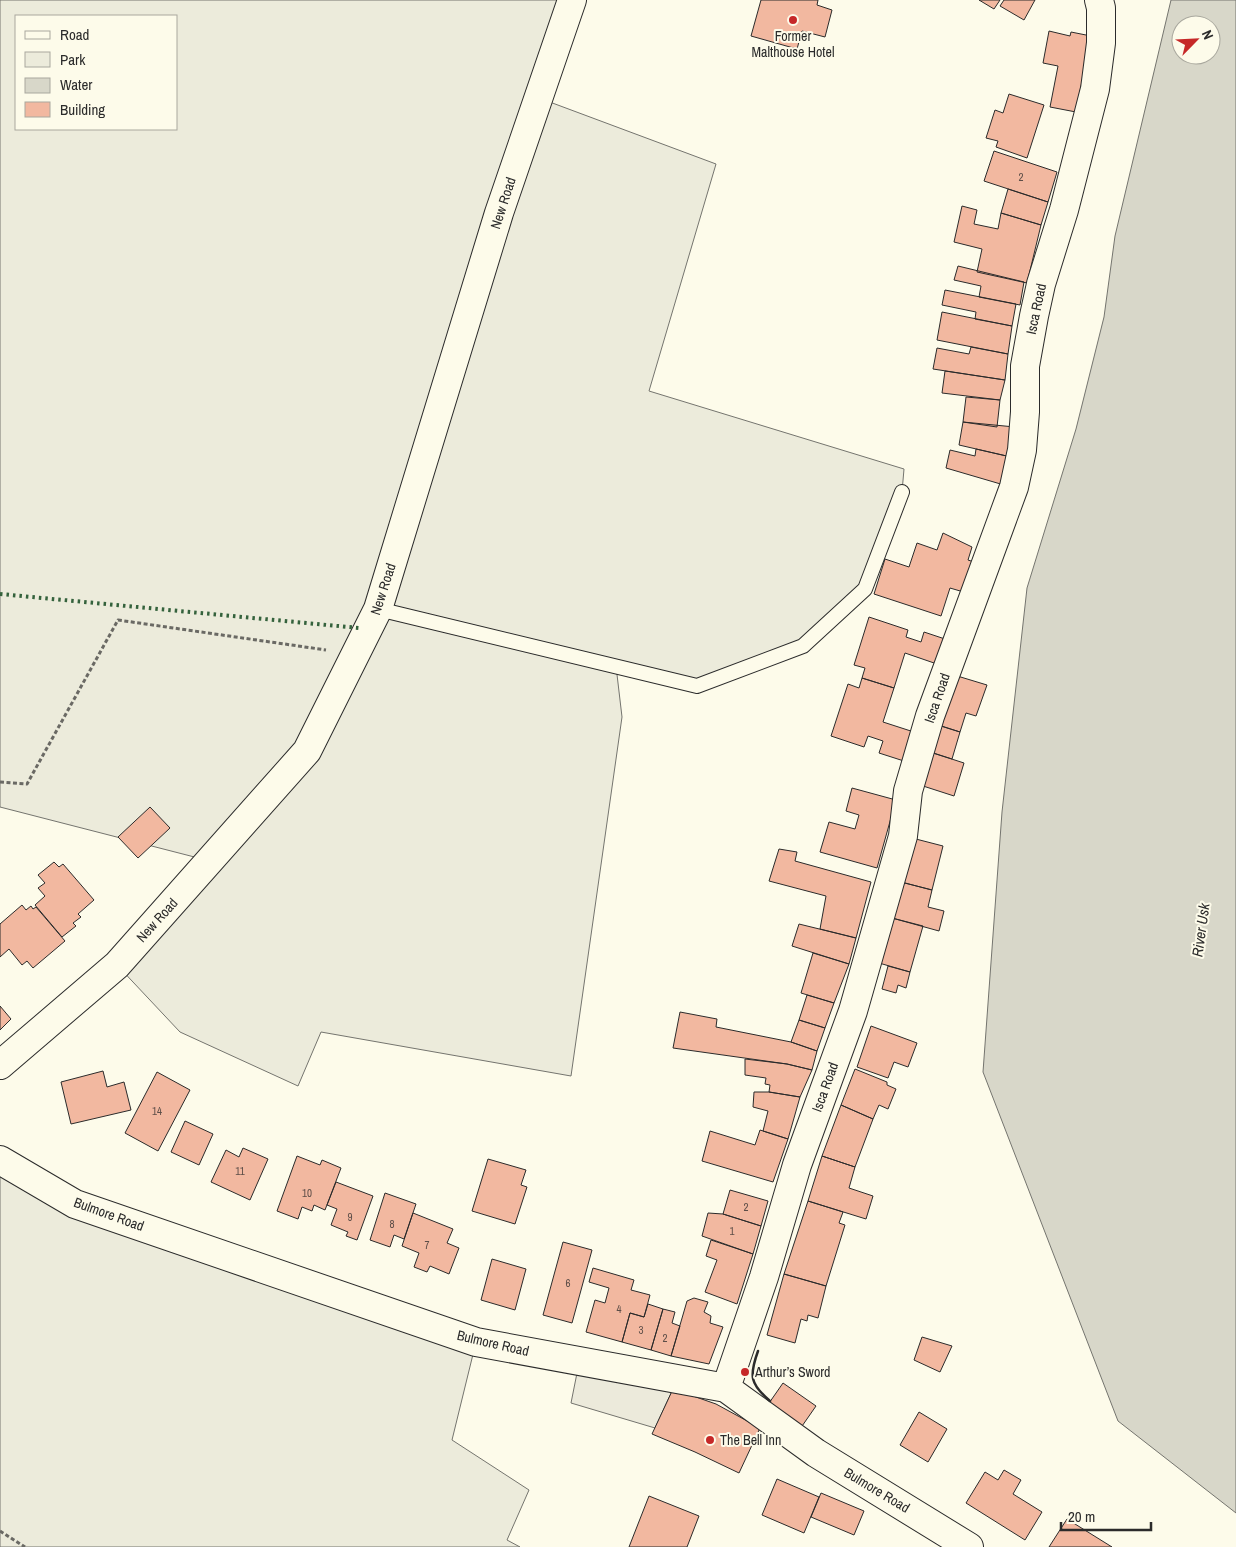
<svg xmlns="http://www.w3.org/2000/svg" width="1236" height="1547" viewBox="0 0 1236 1547" font-family="'Archivo Narrow',sans-serif">
<style>
.green{fill:#ecebdb;stroke:#74746e;fill-rule:evenodd}
.parking{fill:#eceadb;stroke:#74746e}
.water{fill:#d8d7c9;stroke:#74746e;fill-rule:evenodd}
.building{fill:#f2b8a0;stroke:#2b2b2b}
.lines{fill:none;stroke-linecap:round;stroke-linejoin:round}
.service-casing{stroke:#2b2b2b;stroke-width:16}
.minor-casing{stroke:#2b2b2b;stroke-width:30}
.secondary-casing{stroke:#2b2b2b;stroke-width:30}
.path{stroke:#6a6964;stroke-width:3;stroke-dasharray:4 2.5;stroke-linecap:butt}
.service{stroke:#fdfbea;stroke-width:14}
.minor{stroke:#fdfbea;stroke-width:28}
.secondary{stroke:#fdfbea;stroke-width:28}
.hedge{stroke:#34623c;stroke-width:4;stroke-dasharray:2.5 4;stroke-linecap:butt}
.wall{stroke:#2b2b2b;stroke-width:2.5}
.poi-dot{fill:#c62828;stroke:#fdfbea;stroke-width:2}
.labels{text-anchor:middle;stroke-width:4;stroke-linejoin:round;paint-order:stroke}
.number-label{font-size:11px;fill:#5d4e48}
.poi-label{font-size:14px;fill:#2b2b2b;stroke:#fdfbea;text-anchor:start}
.street-label{font-size:14px;fill:#2b2b2b;stroke:#fdfbea}
.water-label{font-size:15px;font-style:italic;fill:#2b2b2b;stroke:#fdfbea}
</style>
<rect width="100%" height="100%" fill="#fdfbea"/>
<path class="green" d="M0 0H572L539 98 716 164 649 391 904 469 902 492 865 589 803 646 697 686 616 666 622 717 571 1076 321 1032 298 1086 180 1032 117 965 210 861 0 807ZM16 16H176V129H16Z
M0 1160 75 1204 476 1342 452 1440 529 1490 507 1540 520 1547H0Z"/>
<path class="parking" d="M578 1368 673 1389 655 1428 571 1403Z"/>
<path class="water" d="M1171 0H1236V1513L1118 1421 983 1072 1002 812 1027 588 1076 429 1104 317 1115 236ZM1181 25H1211V55H1181Z"/>
<path class="building" d="M761 0H818L817 5 832 10 825 37 802 31 797 49 751 36Z
M979 0H1000L994 9Z
M1004 0H1035L1024 20 1000 6Z
M1049 31 1070 36 1071 32 1091 36 1076 112 1050 107 1058 66 1043 63Z
M1009 94 1044 105 1027 158 996 147 998 141 986 138 995 110 1003 113Z
M994 151 1057 172 1048 202 984 181Z
M1008 189 1048 202 1041 225 1001 213Z
M962 206 977 210 974 224 998 229 1001 213 1041 225 1027 283 977 272 982 249 954 242Z
M958 266 1024 282 1020 305 979 297 981 286 954 280Z
M945 290 1016 304 1012 326 975 319 976 312 942 305Z
M942 312 1012 326 1008 354 937 340Z
M971 347 1008 354 1005 380 933 369 937 348 969 354Z
M945 371 1005 380 1000 400 942 393Z
M966 397 1000 400 997 427 963 422Z
M963 422 1015 427 1011 457 959 445Z
M976 449 1011 457 1004 485 946 468 950 450 975 456Z
M943 533 972 547 968 560 977 563 967 593 950 588 941 616 874 594 885 559 909 567 917 543 937 550Z
M869 617 908 630 906 637 921 642 924 632 945 639 937 664 905 653 894 688 862 678 865 668 854 665Z
M954 675 987 685 976 716 966 713 960 732 938 725Z
M862 678 894 688 883 722 917 733 907 762 879 753 883 741 868 736 864 747 831 736 848 684 859 688Z
M938 725 960 732 952 759 930 752Z
M930 752 964 763 954 796 920 785Z
M852 788 896 800 877 868 820 852 829 822 855 829 859 815 846 811Z
M150 807 170 828 138 858 118 837Z
M912 838 943 846 932 890 901 882Z
M779 849 797 852 795 861 871 882 856 938 820 929 826 896 769 881Z
M54 862 59 867 63 864 94 900 78 914 81 917 73 923 76 926 62 937 35 905 45 896 38 888 45 883 38 875Z
M901 882 932 890 928 907 944 911 939 931 892 918Z
M22 905 26 910 31 906 33 909 36 907 65 941 33 968 27 961 22 965 9 949 0 957V924Z
M892 918 923 926 910 972 879 963Z
M799 924 856 938 849 964 792 946Z
M813 953 849 964 834 1003 801 993Z
M888 966 910 972 906 988 898 985 896 993 882 989Z
M807 995 834 1003 825 1028 799 1020Z
M0 1006 11 1019 0 1030Z
M680 1012 717 1019 716 1027 791 1042 817 1051 812 1070 787 1064 673 1048Z
M799 1020 825 1028 817 1051 791 1042Z
M871 1026 917 1043 908 1067 894 1062 888 1078 857 1067Z
M745 1059 787 1064 812 1070 800 1097 769 1092 770 1085 765 1084 766 1078 745 1075Z
M855 1069 887 1082V1085L896 1089 888 1109 879 1105 873 1119 841 1105Z
M103 1071 107 1087 124 1082 131 1110 71 1124 61 1082Z
M157 1072 190 1090 158 1151 125 1133Z
M754 1092H769L800 1097 788 1139 763 1131 768 1111 753 1107Z
M841 1105 873 1119 855 1167 822 1156Z
M185 1121 213 1134 199 1165 171 1152Z
M760 1130 788 1139 773 1182 702 1161 710 1131 755 1145Z
M243 1148 268 1159 250 1200 211 1182 226 1150 239 1157Z
M297 1156 320 1165 322 1160 341 1168 325 1210 314 1205 312 1211 302 1207 298 1219 277 1211Z
M822 1156 855 1167 849 1188 873 1196 866 1219 808 1201Z
M488 1159 526 1170 521 1185 527 1187 515 1224 472 1211Z
M336 1182 373 1196 357 1240 346 1236 348 1232 331 1225 337 1209 327 1205Z
M730 1190 768 1201 761 1226 723 1214Z
M385 1193 416 1204 404 1239 394 1235 390 1247 370 1240Z
M808 1201 843 1212 839 1223 845 1225 826 1286 784 1274Z
M413 1213 453 1229 447 1243 459 1248 449 1274 430 1266 427 1272 414 1267 419 1253 402 1246Z
M708 1213 723 1214 761 1226 753 1254 702 1236Z
M711 1240 753 1254 737 1304 705 1292 717 1260 706 1256Z
M563 1242 592 1250 572 1323 543 1315Z
M492 1259 526 1269 515 1310 481 1300Z
M593 1268 634 1280 631 1290 650 1295 644 1317 630 1313 622 1342 586 1332 595 1300 605 1303 609 1288 589 1282Z
M784 1274 826 1286 818 1318 808 1315 807 1321 801 1319 795 1343 767 1335Z
M694 1298 708 1302 704 1312 711 1316 710 1323 723 1327 709 1364 671 1356 687 1301Z
M648 1304 663 1309 651 1350 622 1342 630 1313 644 1317Z
M663 1309 675 1312 672 1323 680 1326 671 1356 651 1350Z
M922 1337 952 1346 940 1372 914 1360Z
M783 1383 816 1406 800 1429 767 1406Z
M673 1389 716 1404 760 1428 739 1473 695 1452 652 1434Z
M919 1412 947 1429 928 1462 900 1445Z
M1004 1470 1021 1480 1013 1494 1042 1512 1025 1540 966 1503 985 1472 998 1480Z
M777 1479 819 1497 804 1533 762 1515Z
M821 1493 864 1511 854 1535 811 1517Z
M649 1496 699 1516 687 1547H629Z
M1067 1519 1112 1547H1049Z"/>
<g class="lines">
<defs>
<path id="service" d="M378 609 697 686 803 646 865 589 902 492"/>
<path id="minor" d="M0 1160 75 1204 476 1342 726 1388 816 1453 969 1547
M726 1388 764 1277 797 1165 853 1011 903 836 908 791 930 716 1014 487 1022 450 1025 412V366L1034 316 1041 284 1064 210 1095 89 1101 43V8L1099 0"/>
<path id="secondary" d="M0 1065 117 965 307 751 378 609 499 213 572 0"/>
</defs>
<use href="#service" class="service-casing"/>
<use href="#minor" class="minor-casing"/>
<use href="#secondary" class="secondary-casing"/>
<path class="path" d="M0 782 27 784 118 620 326 650
M0 1531 25 1547"/>
<use href="#service" class="service"/>
<use href="#minor" class="minor"/>
<use href="#secondary" class="secondary"/>
<path class="hedge" d="M0 594 359 628"/>
<path class="wall" d="M758 1351C749 1376 750 1384 770 1401"/>
</g>
<g class="poi-dot">
<circle cx="793" cy="20" r="5"/>
<circle cx="745" cy="1372" r="5"/>
<circle cx="710" cy="1440" r="5"/>
</g>
<g class="labels">
<g class="number-label">
<text x="1021" y="181">2</text>
<text x="157" y="1115">14</text>
<text x="240" y="1175">11</text>
<text x="307" y="1197">10</text>
<text x="746" y="1211">2</text>
<text x="350" y="1221">9</text>
<text x="392" y="1228">8</text>
<text x="732" y="1235">1</text>
<text x="427" y="1249">7</text>
<text x="568" y="1287">6</text>
<text x="619" y="1313">4</text>
<text x="641" y="1334">3</text>
<text x="665" y="1342">2</text>
</g>
<g class="poi-label">
<text x="793" y="41" text-anchor="middle">Former<tspan x="793" dy="16">Malthouse Hotel</tspan></text>
<text x="755" y="1377">Arthur’s Sword</text>
<text x="720" y="1445">The Bell Inn</text>
</g>
<g class="street-label">
<text transform="translate(503 203) rotate(-72)" y="5">New Road</text>
<text transform="translate(1036 309) rotate(-78)" y="5">Isca Road</text>
<text transform="translate(383 589) rotate(-72)" y="5">New Road</text>
<text transform="translate(937 698) rotate(-71)" y="5">Isca Road</text>
<text transform="translate(157 920) rotate(-48)" y="5">New Road</text>
<text transform="translate(825 1087) rotate(-70)" y="5">Isca Road</text>
<text transform="translate(109 1214) rotate(20)" y="5">Bulmore Road</text>
<text transform="translate(493 1343) rotate(13)" y="5">Bulmore Road</text>
<text transform="translate(877 1490) rotate(31)" y="5">Bulmore Road</text>
</g>
<g class="water-label">
<text transform="translate(1201 930) rotate(-82)" y="5">River Usk</text>
</g>
</g>
<rect x="15" y="15" width="162" height="115" fill="#fdfbea" stroke="#a9a89e"/>
<rect x="25" y="31" width="25" height="8" fill="#fdfbea" stroke="#a9a89e"/>
<text x="60" y="40" font-size="15" fill="#2b2b2b">Road</text>
<rect x="25" y="52" width="25" height="15" fill="#ecebdb" stroke="#a9a89e"/>
<text x="60" y="65" font-size="15" fill="#2b2b2b">Park</text>
<rect x="25" y="78" width="25" height="15" fill="#d8d7c9" stroke="#a9a89e"/>
<text x="60" y="90" font-size="15" fill="#2b2b2b">Water</text>
<rect x="25" y="102" width="25" height="15" fill="#f2b8a0" stroke="#a9a89e"/>
<text x="60" y="115" font-size="15" fill="#2b2b2b">Building</text>
<g transform="translate(1196 40) rotate(66)"><circle r="24" fill="#fdfbea" stroke="#a9a89e"/>
<path d="M0-4L9 19L0 12L-9 19Z" fill="#c62828"/>
<text y="-8" font-size="14" font-weight="bold" text-anchor="middle" fill="#2b2b2b">N</text>
</g>
<path d="M1061 1522v8h90v-8" fill="none" stroke="#2b2b2b" stroke-width="2.5"/>
<text x="1068" y="1522" font-size="15" fill="#2b2b2b" stroke="#fdfbea" stroke-width="4" paint-order="stroke">20 m</text>
</svg>
